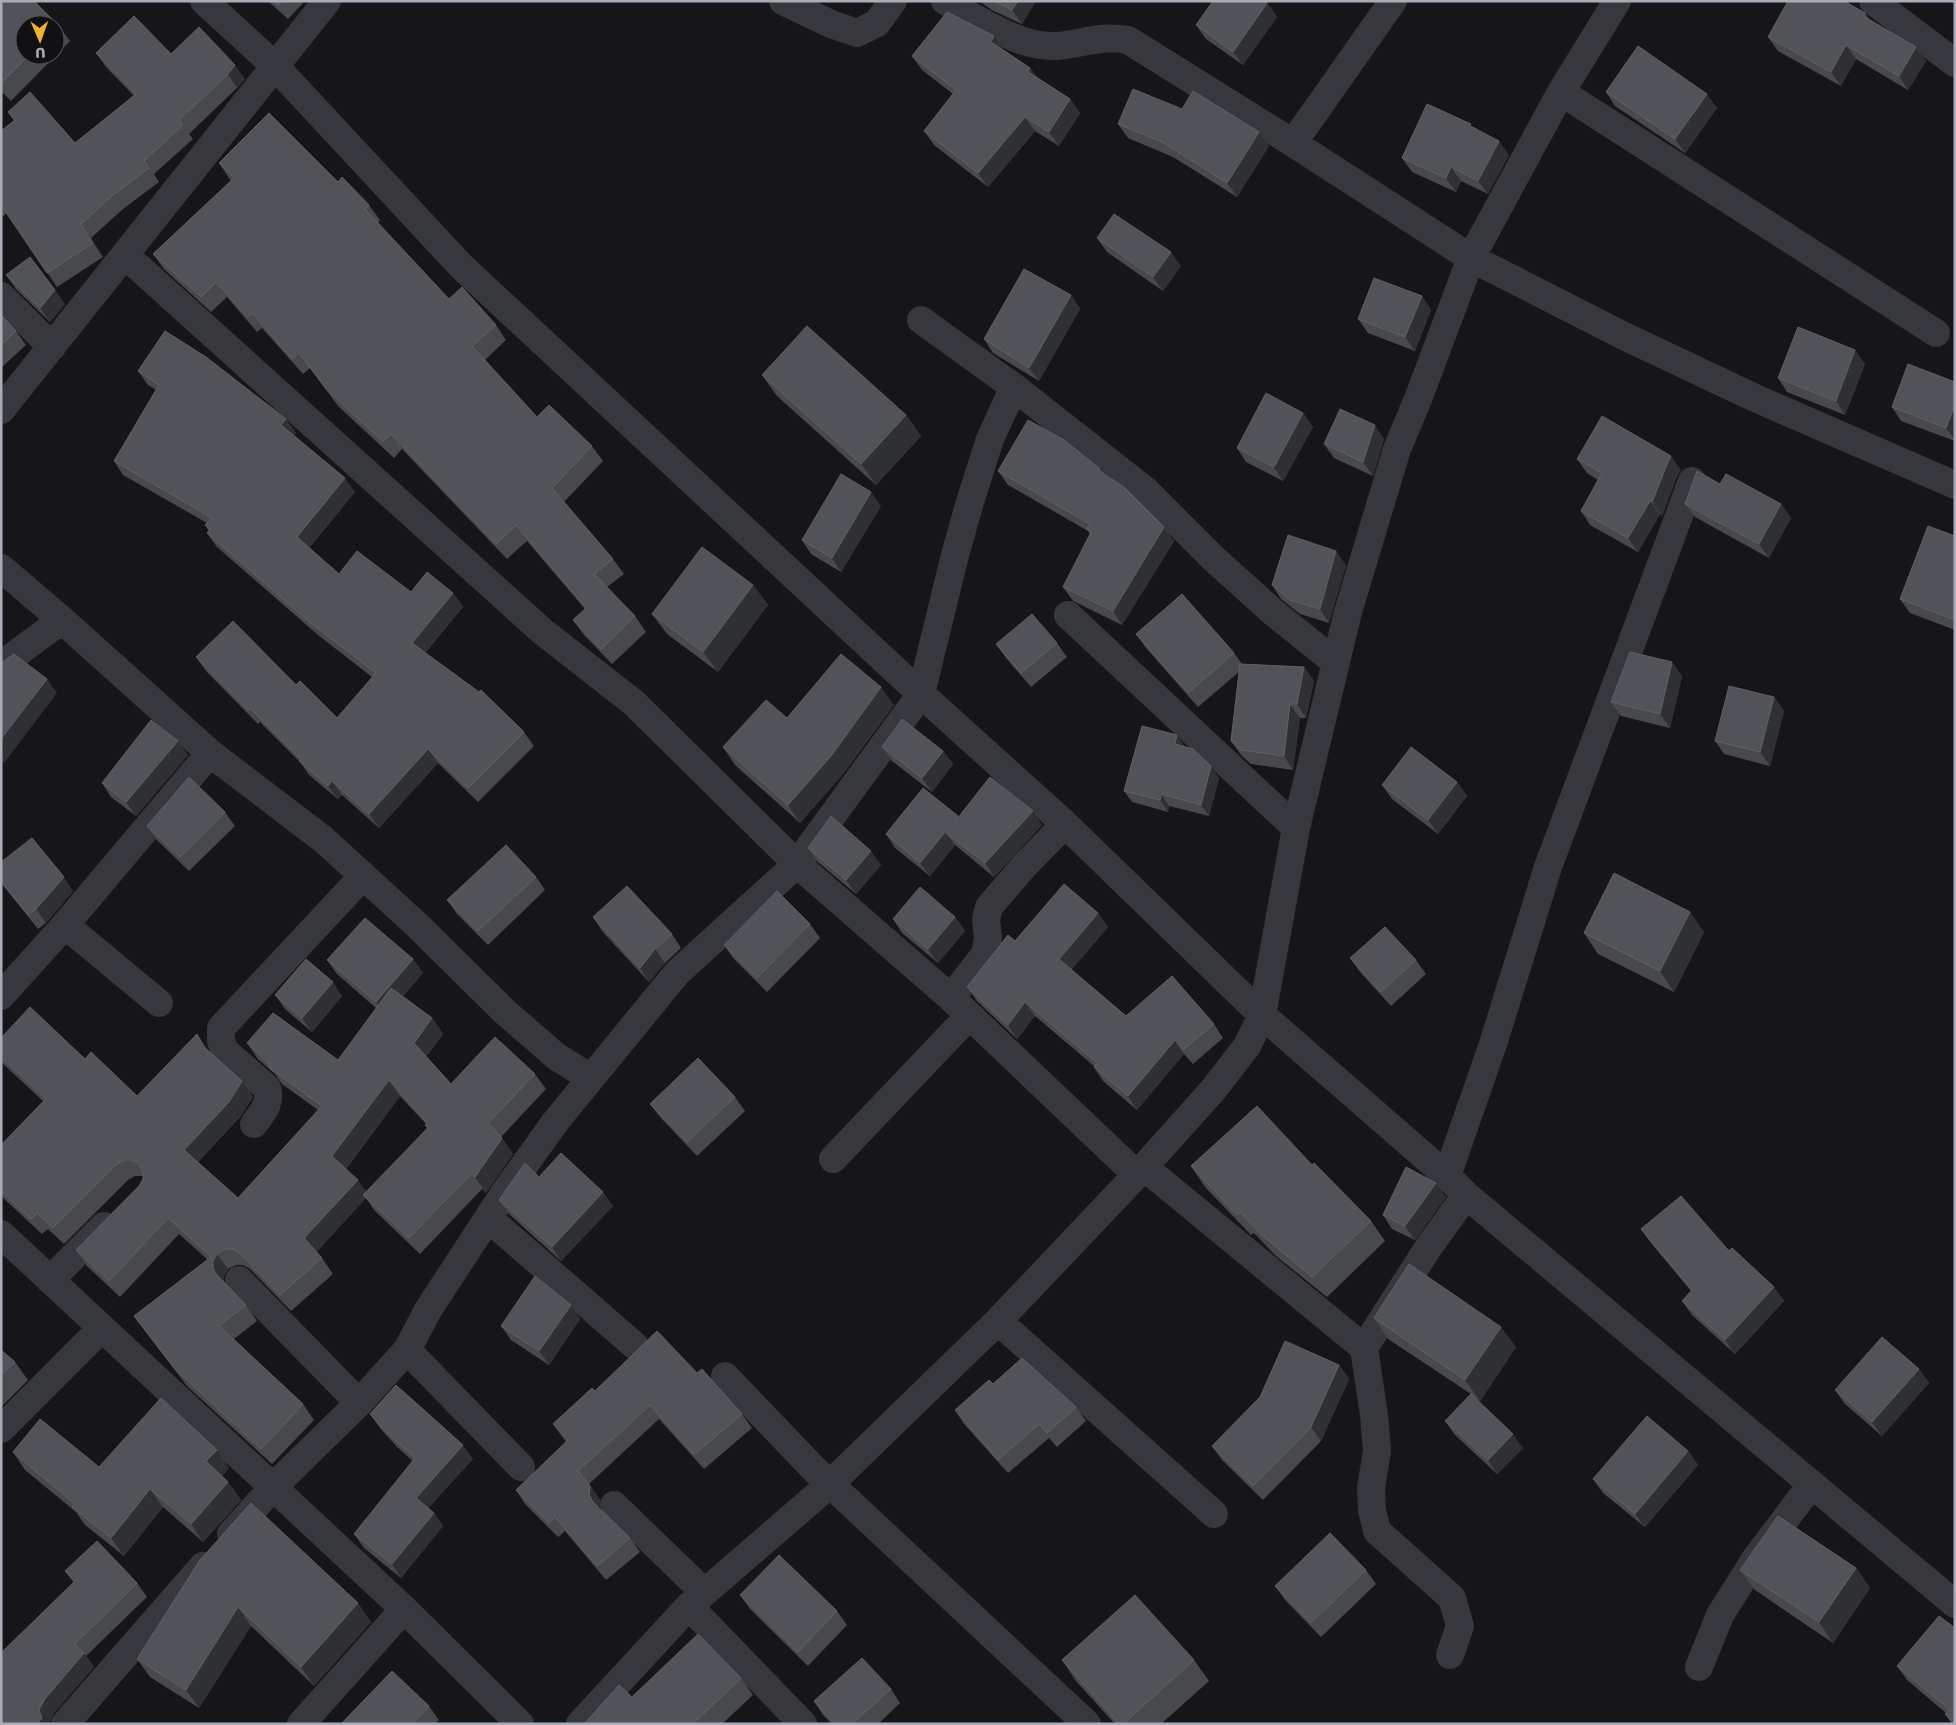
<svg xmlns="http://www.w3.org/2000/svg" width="1956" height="1725" viewBox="0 0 1956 1725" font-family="Rubik,sans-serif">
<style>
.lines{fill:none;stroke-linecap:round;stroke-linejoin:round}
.minor{stroke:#37383d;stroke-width:28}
.wall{fill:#47494d;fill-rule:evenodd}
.shaded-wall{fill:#2f3033}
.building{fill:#525359;stroke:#5f6168}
</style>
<rect width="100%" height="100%" fill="#161618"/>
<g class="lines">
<path class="minor" d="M204 1 275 66 461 266 921 694 1065 824 1262 1015 1447 1176 1466 1195 1955 1604
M783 1 831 24 857 33 877 23 893 1
M945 1C977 18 1019 48 1055 46 1082 44 1101 35 1128 40L1293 143 1471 258 1561 92 1617 1
M1873 1 1955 63
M1561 92 1936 333
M1293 143 1393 1
M125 255 542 631 634 703 797 864 951 998 1136 1174
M1 296 52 347
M921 320 1014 387 1145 490 1213 558 1274 613 1335 662
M1 410 327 1
M1 568 62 620 210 753 324 840 418 926 505 1012 557 1057 591 1078
M1068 615 1296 828
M1 665 62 620
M65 925 159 1003
M1 996 65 925 210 753
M951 998 985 954 988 938 986 919 989 907 1024 866 1065 824
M254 1124C262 1113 272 1103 267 1088L225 1051 221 1041V1028L363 876
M833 1159 969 1016
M1144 1167 1364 1348
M1447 1176 1493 1044 1548 867 1692 481
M488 1218 634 1345
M1 1234 404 1609 520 1724
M50 1280 104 1226
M239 1280 359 1403
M998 1321 1214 1514
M407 1350 521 1467
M725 1376 813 1468 1087 1724
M1 1429 102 1328
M614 1505 704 1592
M231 1534 273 1487 359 1403 407 1350 428 1310 505 1192 556 1121 677 973 797 864 921 694 955 555 970 502 990 439 1014 387
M689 1606 803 1724
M1450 1655 1460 1626 1452 1598 1377 1531 1372 1510 1371 1488 1377 1451 1374 1415 1364 1348 1428 1248 1466 1195
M1699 1667 1720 1615 1756 1558 1811 1485
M65 1724 203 1566
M301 1724 404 1609
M580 1724 689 1606 830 1484 998 1321 1144 1167 1213 1090 1247 1046 1262 1015 1296 828 1348 612 1397 449 1418 399 1471 258 1624 336 1755 398 1955 485"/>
</g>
<path class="wall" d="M1 1 58 25 70 41 11 101 1 91ZM55 25V55H25Z
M268 1H305L288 19Z
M979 1H1036L1022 24 992 10Z
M1267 3 1277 17 1243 65 1206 39 1196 25Z
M1865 13 1869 19 1926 61 1908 90 1856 59 1841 86 1778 51 1768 37Z
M1004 50 1030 68 1037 77 1070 99 1080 113 1059 146 1035 131 988 187 934 145 924 131 953 94 922 70 912 56Z
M96 53 171 54 245 79 237 88 189 134 193 139 154 174 159 182 123 209 91 238 103 257 57 287 7 213 1 218V131L14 121 8 112 75 143 134 96 106 67Z
M1606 92 1717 108 1685 153 1615 106Z
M1118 124 1269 146 1237 197 1173 157 1128 138Z
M1474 127 1509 155 1488 194 1461 181 1456 192 1412 172 1402 158Z
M219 163 338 182 369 205 380 220 378 223 449 299 496 325 506 340 485 360 537 417 592 446 603 461 564 502 613 559 624 574 607 587 635 616 646 632 612 664 584 635 573 620 585 609 527 541 507 559 402 449 394 458 338 406 310 368 303 374 262 328 257 332 227 297 211 312 164 269 153 254 231 181Z
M1097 238 1181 266 1163 291 1107 252Z
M6 275 65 304 50 322 16 289Z
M1071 295 1080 309 1039 381 993 353 984 339Z
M1422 296 1431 310 1415 351 1368 333 1358 319Z
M1 315 16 331 26 345 1 368Z
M1865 364 1845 415 1787 392 1778 378Z
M138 371 286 419 296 433 294 435 355 492 309 548 339 574 411 592 453 593 463 607 425 653 524 732 534 746 478 802 438 763 379 828 342 795 338 799 309 775 301 763 260 722 258 724 206 671 196 657 296 685 337 718 372 677 318 635 217 547 207 533 209 531 205 525 207 523 123 475 114 461 156 390 148 385Z
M762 375 906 415 921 436 876 485 777 396Z
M1955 382V441L1901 421 1892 407Z
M1303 413 1313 427 1283 481 1246 462 1237 448Z
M1384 439 1373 476 1334 458 1324 444Z
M1577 459 1681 470 1677 476 1664 511 1662 516 1660 514 1638 552 1590 525 1581 511 1598 480 1587 473Z
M1099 468 1104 474 1174 541 1122 625 1073 601 1063 587 1090 534 1088 531 1008 485 998 471Z
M1720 484 1781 504 1791 518 1769 558 1695 517 1685 504Z
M881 506 841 572 811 554 802 540Z
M1955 536V630L1910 613 1900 599Z
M1346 565 1329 623 1300 614 1281 599 1272 585Z
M753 585 768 605 718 672 667 634 652 614Z
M1136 634 1234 653 1242 664 1304 667 1314 681 1306 718H1300L1293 770 1251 764 1241 755 1231 741 1240 671 1198 707 1146 648Z
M1057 643 1067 657 1031 687 1006 658 996 644Z
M1672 662 1682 676 1670 728 1621 716 1611 702Z
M1774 697 1784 711 1770 766 1724 754 1715 741Z
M894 705 843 774 800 823 735 765 723 747 787 718Z
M882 747 943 751 953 764 932 792 892 761Z
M1185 747 1219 778 1209 816 1169 806 1168 812 1132 802 1124 791Z
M188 755 136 816 111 797 102 783Z
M1457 782 1467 796 1438 834 1392 799 1382 785Z
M225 812 235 826 189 871 157 840 147 826Z
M959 817 1042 825 994 877 955 845 930 876 895 848 886 834Z
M808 848 881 865 856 894 818 862Z
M1 862 73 891 46 923 38 929 1 883Z
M536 877 545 890 488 945 457 914 447 900Z
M1098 913 1108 927 1071 970 1126 1016 1214 1024 1223 1038 1193 1064 1184 1054 1137 1110 1103 1081 1094 1067V1066L1035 1016 1017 1039 977 1001 967 987 1015 941Z
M593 917 672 934 681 948 665 963 649 982 602 931Z
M955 917 965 931 938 963 902 933 893 919Z
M810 924 820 938 767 992 733 958 724 945Z
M1704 932 1674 992 1598 954 1584 933Z
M1350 958 1416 960 1426 974 1391 1006 1360 972Z
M413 959 423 973 403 996 432 1018 443 1034 426 1057 451 1084 535 1074 546 1089 501 1137 513 1154 486 1193 482 1189 420 1254 374 1210 366 1198 316 1252 322 1258 333 1274 291 1311 250 1269 243 1265H236L228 1269 224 1276V1283L246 1305 257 1321 234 1339 303 1404 314 1420 272 1464 187 1386 145 1331 134 1316 208 1260 179 1234 120 1297 87 1266 76 1250 139 1186 143 1179V1176H135L128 1180 64 1244 48 1229 42 1234 1 1196V1145L43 1101 1 1062V1038L85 1059 137 1096 209 1051 242 1081 253 1097 240 1117 198 1162 238 1198 318 1110 282 1084 275 1074 258 1059 247 1043 338 1060 376 1008 337 974 327 960ZM400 1096 426 1124 425 1125 427 1128 366 1192 346 1169Z
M275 995 342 996 312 1032 285 1009Z
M735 1097 745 1111 697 1156 660 1117 650 1104Z
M1312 1165 1371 1221 1385 1241 1327 1297 1276 1256 1254 1233 1251 1235 1205 1187 1191 1166Z
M539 1177 613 1206 561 1261 509 1214 499 1200Z
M1446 1197 1415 1240 1392 1229 1383 1215Z
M1641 1229 1729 1251 1784 1301 1735 1354 1692 1315 1682 1301 1691 1291 1651 1243Z
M1374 1318 1516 1347 1480 1401 1471 1395 1523 1448 1497 1474 1455 1435 1445 1421 1471 1394 1388 1339Z
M580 1319 549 1365 511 1340 501 1326Z
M1 1350 15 1362 28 1380 1 1407Z
M1339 1365 1349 1379 1321 1441 1263 1500 1222 1460 1212 1446Z
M1919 1369 1929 1383 1882 1436 1845 1404 1835 1390Z
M697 1373 742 1414 752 1428 704 1469 659 1419 589 1484 600 1500 599 1508 630 1538 640 1552 606 1580 565 1531 558 1537 525 1504 516 1490 566 1442 553 1424 595 1391Z
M1076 1407 1086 1421 1057 1447 1049 1438 1008 1473 964 1424 955 1410Z
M370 1414 473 1459 428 1508 434 1513 443 1526 401 1578 364 1548 354 1534 413 1461 397 1447 380 1428Z
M1688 1451 1698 1465 1645 1527 1603 1493 1593 1479Z
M13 1452 99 1467 229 1468 222 1476 228 1482 241 1500 203 1542 163 1507 124 1556 85 1525 76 1512 25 1470Z
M200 1560 371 1622 314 1686 251 1626 199 1708 150 1677 137 1659Z
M1856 1568 1870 1588 1833 1643 1755 1590 1740 1570Z
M1366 1570 1376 1584 1321 1637 1285 1600 1275 1586Z
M65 1571 137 1583 147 1597 86 1656 94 1667 53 1714 49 1724 1 1661V1653L74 1583Z
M740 1595 837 1611 847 1625 808 1666 750 1609Z
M1955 1628V1724H1952L1945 1714 1946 1713 1907 1680 1897 1666Z
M1062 1660H1194L1209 1681 1161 1724H1115L1076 1681Z
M741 1678 753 1695 722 1724H584L632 1697Z
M891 1689 900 1703 878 1724H832L823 1715 814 1701Z
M429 1706 439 1720 435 1724H341Z"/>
<path class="shaded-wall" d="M1018 1H1036L1022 24 1012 10Z
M1267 3 1277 17 1243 65 1233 52Z
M994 36 1004 50 991 42Z
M1846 45 1856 59 1841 86 1831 72Z
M1916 47 1926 61 1908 90 1899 76Z
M235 65 245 79 237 88 228 74Z
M1030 68 1040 82 1028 72Z
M1707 94 1717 108 1685 153 1675 139Z
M1070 99 1080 113 1059 146 1049 132Z
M1025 117 1035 131 988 187 978 173Z
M1259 132 1269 146 1237 197 1227 183Z
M1499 141 1509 155 1488 194 1478 181Z
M1451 167 1461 181 1456 192 1446 178Z
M81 224 91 238 103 257 93 243Z
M1171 252 1181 266 1163 291 1153 277Z
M55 290 65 304 50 322 40 308Z
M1071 295 1080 309 1039 381 1029 368Z
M1422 296 1431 310 1415 351 1405 337Z
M1855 350 1865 364 1845 415 1836 401Z
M1955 405V440L1946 428Z
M1303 413 1313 427 1283 481 1274 467Z
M906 415 921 436 876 485 861 464Z
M286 419 296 433 291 439 281 425Z
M1375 425 1384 439 1373 476 1363 462Z
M1671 456 1681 470 1677 476 1664 511 1662 516 1652 502 1668 462Z
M345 478 355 492 306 551 297 537Z
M871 492 881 506 841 572 832 558Z
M1650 501 1660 514 1638 552 1628 538Z
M1781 504 1791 518 1769 558 1759 544Z
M1164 527 1174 541 1122 625 1113 611Z
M1336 551 1346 565 1329 623 1320 609Z
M753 585 768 605 718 672 703 652Z
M453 593 463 607 421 657 412 643Z
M1672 662 1682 676 1670 728 1660 714Z
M1304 667 1314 681 1306 718 1297 704Z
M47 679 57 693 4 763 1 759V739Z
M881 687 894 705 843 774 800 823 788 805Z
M1774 697 1784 711 1770 766 1760 752Z
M1290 704 1300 718 1293 770 1284 756Z
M1177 735 1185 747 1175 744Z
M178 741 188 755 136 816 126 802Z
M428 749 438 763 379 828 369 814Z
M943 751 953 764 932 792 922 778Z
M1211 766 1219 778 1209 816 1201 805Z
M332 781 342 795 338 799 328 786Z
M1457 782 1467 796 1438 834 1428 820Z
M1161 794 1169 806 1168 812 1160 800Z
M1033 811 1042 825 994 877 985 863Z
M958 816 967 830 946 833 955 845 930 876 920 863Z
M871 851 881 865 856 894 846 880Z
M64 877 73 891 46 923 36 909Z
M1690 912 1704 932 1674 992 1660 971Z
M1098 913 1108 927 1069 973 1059 959Z
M955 917 965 931 938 963 928 949Z
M655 949 665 963 649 982 640 968Z
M413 959 423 973 386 1016 376 1002Z
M333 982 342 996 312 1032 302 1018Z
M1025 1002 1035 1016 1017 1039 1008 1025Z
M432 1018 443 1034 425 1058 414 1043Z
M197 1034 208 1050 215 1063 204 1047Z
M1175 1040 1184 1054 1137 1110 1128 1096Z
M389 1080 400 1096 343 1172 332 1156Z
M242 1081 253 1097 240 1117 195 1165 184 1150Z
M502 1138 513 1154 486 1193 475 1177Z
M358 1180 369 1195H363L366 1198 315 1254 304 1238Z
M1436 1183 1446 1197 1415 1240 1405 1226Z
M603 1192 613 1206 561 1261 552 1247Z
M217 1254 228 1269 224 1276V1284L217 1275 213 1269V1261Z
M1774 1287 1784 1301 1735 1354 1725 1340Z
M571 1305 580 1319 549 1365 539 1351Z
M1501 1327 1516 1347 1480 1401 1465 1380Z
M1339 1365 1349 1379 1321 1441 1311 1427Z
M1919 1369 1929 1383 1882 1436 1872 1422Z
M1513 1434 1523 1448 1497 1474 1488 1460Z
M463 1445 473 1459 425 1512 416 1498Z
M217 1450 229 1468 219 1480 206 1461Z
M1688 1451 1698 1465 1645 1527 1635 1514Z
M228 1482 241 1500 203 1542 191 1524Z
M590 1486 600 1500 599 1509 593 1502 589 1495Z
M150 1489 163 1507 124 1556 111 1538Z
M434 1513 443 1526 401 1578 392 1564Z
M1856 1568 1870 1588 1833 1643 1819 1622Z
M358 1603 371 1622 314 1686 301 1667Z
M238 1607 251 1626 199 1708 186 1690Z
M84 1653 94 1667 53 1714 49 1724H37L39 1710 44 1700Z"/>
<path class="building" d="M1 1H34L58 25 55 28V25H25V55H29L1 83Z
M274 1H282L278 5Z
M994 1H1018L1012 10Z
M1213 1H1264L1267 3 1233 52 1196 25Z
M1788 1H1844L1865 13 1863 16 1916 47 1899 76 1846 45 1831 72 1768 37Z
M947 12 994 36 991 42 1030 68 1028 72 1070 99 1049 132 1025 117 978 173 924 131 956 90 912 56Z
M134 16 171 54 199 27 235 65 228 74 179 120 183 125 144 161 149 168 113 195 81 224 93 243 47 273 1 205V131L15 120 8 112 30 92 75 143 136 94 96 53Z
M1638 46 1707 94 1675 139 1606 92Z
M1133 89 1182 109 1193 91 1259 132 1227 183 1164 143 1118 124Z
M1427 104 1471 124 1470 126 1499 141 1478 181 1451 167 1446 178 1402 158Z
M269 113 338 182 342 177 369 205 365 209 449 299 462 287 496 325 472 346 537 417 549 405 592 446 552 488 613 559 594 574 635 616 601 649 573 620 586 608 516 525 496 544 391 434 383 442 327 390 299 353 292 359 252 313 247 317 216 282 201 297 153 254 234 178 219 163Z
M1114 214 1171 252 1153 277 1097 238Z
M30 257 55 290 40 308 6 275Z
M1024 269 1071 295 1029 368 984 339Z
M1374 278 1422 296 1405 337 1358 319Z
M1 315 16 331 1 345Z
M807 326 906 415 861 464 762 375Z
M1798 327 1855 350 1836 401 1778 378Z
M165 331 206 357 286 419 281 425 345 478 297 537 339 574 357 551 411 592 427 572 453 593 412 643 479 692 481 690 524 732 468 788 428 749 369 814 332 781 328 786 299 761 301 759 250 708 248 710 196 657 233 621 296 685 300 681 337 718 376 673 308 621 207 533 210 529 205 525 212 518 114 461 159 385 138 371Z
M1908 364 1955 382V405L1946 428 1892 407Z
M1266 393 1303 413 1274 467 1237 448Z
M1340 409 1375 425 1363 462 1324 444Z
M1602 416 1671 456 1668 462 1652 502 1650 501 1628 538 1581 511 1602 473 1577 459Z
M1028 420 1064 440 1099 468 1098 470 1125 488 1164 527 1113 611 1063 587 1091 532 1087 529 1090 524 998 471Z
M1697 471 1720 484 1726 474 1781 504 1759 544 1685 504Z
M841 474 871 492 832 558 802 540Z
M1928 526 1955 536V620L1900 599Z
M1288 535 1336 551 1320 609 1290 600 1272 585Z
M702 547 753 585 703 652 652 614Z
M1182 594 1234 653 1188 693 1136 634Z
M1032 614 1057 643 1021 673 996 644Z
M1630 652 1672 662 1660 714 1611 702Z
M14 654 47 679 1 739V663Z
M841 654 881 687 831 756 788 805 723 747 766 700 787 718Z
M1240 664 1304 667 1297 704H1290L1284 756 1241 750 1231 741Z
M1729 686 1774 697 1760 752 1715 741Z
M902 719 943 751 922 778 882 747Z
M151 720 178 741 126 802 102 783Z
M1142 726 1177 735 1175 744 1193 749 1211 766 1201 805 1161 794 1160 800 1124 791Z
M1411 747 1457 782 1428 820 1382 785Z
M189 777 225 812 180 857 147 826Z
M990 777 1033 811 985 863 946 833Z
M923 788 958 816 920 863 886 834Z
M831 816 871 851 846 880 808 848Z
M32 838 64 877 36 909 28 915 1 881V862Z
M506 845 536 877 478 931 447 900Z
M1614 873 1690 912 1660 971 1584 933Z
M1064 884 1098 913 1059 959 1126 1016 1172 976 1214 1024 1183 1050 1175 1040 1128 1096 1094 1067 1097 1063 1025 1002 1008 1025 967 987 1008 935 1015 941Z
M627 886 672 934 655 949 640 968 593 917Z
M920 887 955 917 928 949 893 919Z
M777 891 810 924 757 978 724 945Z
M365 918 413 959 376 1002 327 960Z
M1385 927 1416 960 1381 992 1350 958Z
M306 959 333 982 302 1018 275 995Z
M391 988 432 1018 414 1043 451 1084 495 1037 535 1074 488 1123 502 1138 475 1177 471 1174 409 1238 363 1195 428 1128 425 1125 427 1123 389 1080 332 1156 358 1180 304 1238 322 1258 280 1295 239 1253 232 1249H225L217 1254 213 1261V1269L217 1275 246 1305 219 1326 303 1404 261 1449 176 1370 134 1316 211 1257 168 1218 109 1281 76 1250 139 1186 143 1179V1172L139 1164 132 1160H124L117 1164 53 1228 37 1213 31 1219 1 1191V1145L46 1099 1 1057V1038L30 1007 85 1059 91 1052 137 1096 197 1034 204 1047 242 1081 229 1102 184 1150 238 1198 322 1106 271 1069 266 1061 247 1043 273 1013 338 1060Z
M698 1058 735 1097 687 1142 650 1104Z
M1257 1106 1312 1165 1314 1163 1371 1221 1312 1277 1262 1235 1240 1212 1237 1215 1191 1166Z
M561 1153 603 1192 552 1247 499 1200 525 1163 539 1177Z
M1406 1167 1436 1183 1405 1226 1383 1215Z
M1681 1196 1729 1251 1732 1248 1774 1287 1725 1340 1682 1301 1692 1290 1641 1229Z
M1409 1264 1501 1327 1465 1380 1374 1318Z
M535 1276 571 1305 539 1351 501 1326Z
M657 1331 697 1373 702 1369 742 1414 694 1455 650 1405 578 1471 590 1486 589 1495 593 1502 630 1538 597 1566 555 1517 549 1523 516 1490 568 1440 553 1424 592 1388 595 1391Z
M1882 1337 1919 1369 1872 1422 1835 1390Z
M1285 1341 1339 1365 1311 1427 1253 1486 1212 1446 1260 1397Z
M1 1350 15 1362 1 1375Z
M1022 1358 1076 1407 1047 1433 1039 1424 998 1460 955 1410 989 1380 993 1384Z
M396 1385 463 1445 416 1498 434 1513 392 1564 354 1534 415 1458 387 1433 370 1414Z
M1471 1394 1513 1434 1488 1460 1445 1421Z
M161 1398 217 1450 206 1461 228 1482 191 1524 150 1489 111 1538 72 1507 75 1504 13 1452 40 1419 99 1467Z
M1647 1416 1688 1451 1635 1514 1593 1479Z
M251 1503 358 1603 301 1667 238 1607 186 1690 137 1659 200 1560Z
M1778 1516 1856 1568 1819 1622 1740 1570Z
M1330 1533 1366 1570 1311 1623 1275 1586Z
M97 1541 137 1583 75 1644 84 1653 44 1700 39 1710 42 1718 37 1724H1V1665L4 1662 1 1660V1653L75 1581 65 1571Z
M779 1555 837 1611 798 1652 740 1595Z
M1135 1595 1194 1660 1123 1724H1119L1062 1660Z
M1939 1616 1955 1628V1724L1945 1714 1950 1710 1897 1666Z
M698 1634 741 1678 693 1724H584L619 1685 632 1697Z
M862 1658 891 1689 852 1724H835L814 1701Z
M392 1671 429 1706 412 1724H341Z"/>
<rect width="1956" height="1725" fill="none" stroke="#a8adb8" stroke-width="5"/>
<g transform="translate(40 40) rotate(178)"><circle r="24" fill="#111113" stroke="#4d4f55"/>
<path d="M0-4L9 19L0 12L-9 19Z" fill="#f2b134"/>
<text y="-8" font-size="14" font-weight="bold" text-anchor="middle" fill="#a8adb8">U</text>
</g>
</svg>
